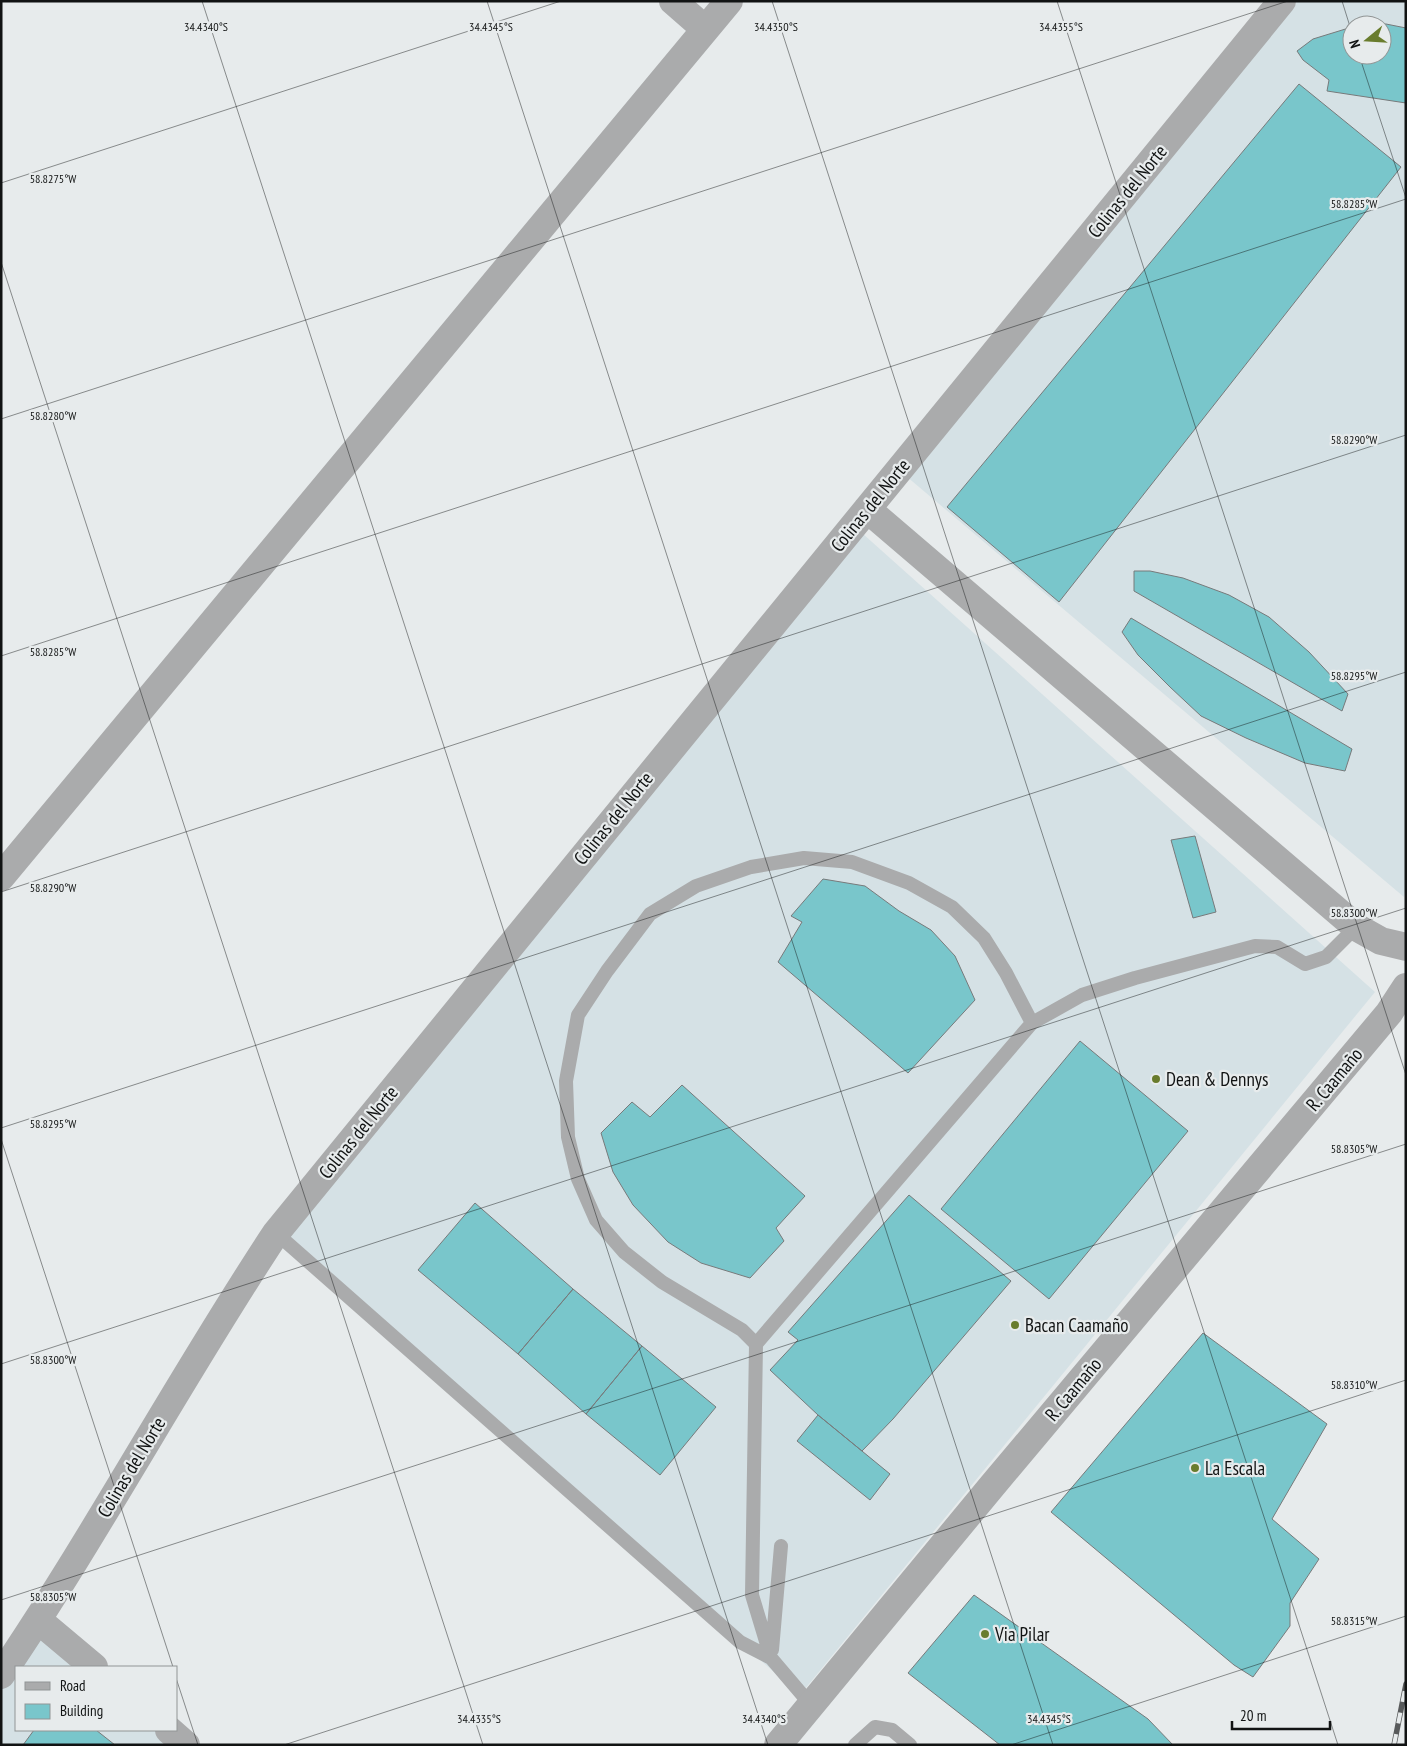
<svg xmlns="http://www.w3.org/2000/svg" width="1407" height="1746" viewBox="0 0 1407 1746" font-family="'PT Sans Narrow',sans-serif">
<style>
.built{fill:#d5e1e5;fill-rule:evenodd}
.building{fill:#79c6cb;stroke:#777a7b}
.lines{fill:none;stroke-linecap:round;stroke-linejoin:round}
.service{stroke:#aaabac;stroke-width:14}
.minor{stroke:#aaabac;stroke-width:28}
.tertiary{stroke:#aaabac;stroke-width:28}
.rail-casing{stroke:#585a5b;stroke-width:5.5}
.rail{stroke:#e7ebec;stroke-width:4;stroke-dasharray:11;stroke-linecap:butt}
.ticks{fill:none;stroke:#111313;stroke-width:1;stroke-opacity:0.45}
.poi-dot{fill:#697c2d;stroke:#e7ebec;stroke-width:2}
.labels{text-anchor:middle;stroke-width:4.5;stroke-linejoin:round;paint-order:stroke}
.street-label{font-size:19px;fill:#111313;stroke:#e7ebec}
.poi-label{font-size:19px;fill:#111313;stroke:#e7ebec;text-anchor:start}
.ticks-label{font-size:12px;text-anchor:middle;fill:#111313;stroke:#e7ebec;stroke-width:4.5;stroke-linejoin:round;paint-order:stroke}
</style>
<rect width="100%" height="100%" fill="#e7ebec"/>
<path class="built" d="M1295 1H1406V886L1404 897 906 476ZM1352 25H1382V55H1352Z
M853 525 1375 992 800 1695 276 1233Z
M38 1620 88 1667H16V1730H155L171 1745H1V1675Z"/>
<path class="building" d="M1386 24 1406 28V103L1327 91 1329 80 1303 60 1297 51 1313 39 1352 27V55H1382V25H1375Z
M1299 84 1401 167 1059 602 947 507Z
M1134 571H1150L1183 578 1229 595 1269 617 1309 652 1348 694 1342 711 1134 591Z
M1131 618 1352 749 1345 771 1305 763 1246 738 1201 716 1170 687 1138 655 1122 632Z
M1195 836 1216 912 1193 918 1171 840Z
M823 879 865 886 899 911 931 930 955 956 975 1000 908 1073 778 962 802 922 791 916Z
M1080 1041 1188 1131 1049 1299 941 1209Z
M682 1085 805 1196 776 1228 784 1241 750 1278 701 1263 668 1242 633 1205 613 1172 601 1133 632 1102 650 1117Z
M909 1195 1011 1281 893 1419 862 1451 818 1415 770 1370 798 1340 788 1332Z
M475 1203 573 1289 518 1354 418 1270Z
M573 1289 642 1346 586 1414 518 1354Z
M1203 1333 1327 1424 1272 1519 1319 1559 1290 1603V1626L1253 1677 1234 1665 1051 1512Z
M642 1346 716 1407 660 1475 586 1414Z
M818 1415 890 1474 870 1500 797 1441Z
M974 1595 1148 1719 1173 1745H1000L908 1673Z
M34 1730H96L115 1745H23Z"/>
<g class="lines">
<path class="service" d="M276 1233 740 1642 771 1658 811 1705
M756 1344 1032 1023
M772 1650 781 1546
M771 1658 752 1595 756 1344 742 1330 662 1282 624 1252 596 1220 578 1179 568 1137 566 1081 578 1015 607 971 650 914 696 886 751 867 804 858 852 862 909 883 952 907 984 938 1006 973 1032 1023 1082 995 1135 978 1255 946 1277 947 1305 964 1326 957 1356 927
M855 1745 875 1727 892 1730 910 1745"/>
<path class="minor" d="M673 1 705 29
M867 509 1356 927 1381 941 1406 947
M1 877 729 1
M38 1620 94 1667
M1 1675C98 1532 180 1378 276 1233L1282 1
M169 1730 186 1745"/>
<path class="tertiary" d="M778 1745 992 1486 1389 1013 1406 987"/>
<defs>
<path id="rail" d="M1394 1745 1406 1684"/>
</defs>
<use href="#rail" class="rail-casing"/>
<use href="#rail" class="rail"/>
</g>
<path class="ticks" d="M202 1 768 1745M487 1 1053 1745M772 1 1338 1745M1057 1 1406 1075M1342 1 1352 33M1359 55 1406 198M1 183 561 1M1 262 483 1745M1 419 1288 1M1 656 1406 199M1 892 1406 435M1 1128 1406 672M1 1139 173 1667M1 1364 1406 908M1 1600 1406 1144M176 1678 198 1745M284 1745 1406 1380M1011 1745 1406 1616"/>
<g class="poi-dot">
<circle cx="1156" cy="1079" r="5"/>
<circle cx="1015" cy="1325" r="5"/>
<circle cx="1195" cy="1468" r="5"/>
<circle cx="985" cy="1634" r="5"/>
</g>
<g class="labels">
<g class="street-label">
<text transform="translate(1127 191) rotate(-51)" y="7">Colinas del Norte</text>
<text transform="translate(870 505) rotate(-51)" y="7">Colinas del Norte</text>
<text transform="translate(613 818) rotate(-51)" y="7">Colinas del Norte</text>
<text transform="translate(1334 1079) rotate(-50)" y="7">R. Caamaño</text>
<text transform="translate(358 1132) rotate(-51)" y="7">Colinas del Norte</text>
<text transform="translate(1073 1389) rotate(-50)" y="7">R. Caamaño</text>
<text transform="translate(131 1467) rotate(-59)" y="7">Colinas del Norte</text>
</g>
<g class="poi-label">
<text x="1166" y="1086">Dean &amp; Dennys</text>
<text x="1025" y="1332">Bacan Caamaño</text>
<text x="1205" y="1475">La Escala</text>
<text x="995" y="1641">Via Pilar</text>
</g>
</g>
<g class="ticks-label">
<text x="206" y="31">34.4340°S</text>
<text x="491" y="31">34.4345°S</text>
<text x="776" y="31">34.4350°S</text>
<text x="1061" y="31">34.4355°S</text>
<text x="53" y="183">58.8275°W</text>
<text x="1354" y="208">58.8285°W</text>
<text x="53" y="420">58.8280°W</text>
<text x="1354" y="444">58.8290°W</text>
<text x="53" y="656">58.8285°W</text>
<text x="1354" y="680">58.8295°W</text>
<text x="53" y="892">58.8290°W</text>
<text x="1354" y="917">58.8300°W</text>
<text x="53" y="1128">58.8295°W</text>
<text x="1354" y="1153">58.8305°W</text>
<text x="53" y="1364">58.8300°W</text>
<text x="1354" y="1389">58.8310°W</text>
<text x="53" y="1601">58.8305°W</text>
<text x="1354" y="1625">58.8315°W</text>
<text x="479" y="1723">34.4335°S</text>
<text x="764" y="1723">34.4340°S</text>
<text x="1049" y="1723">34.4345°S</text>
</g>
<rect width="1407" height="1746" fill="none" stroke="#111313" stroke-width="5"/>
<rect x="15" y="1666" width="162" height="65" fill="#e7ebec" stroke="#919595"/>
<rect x="25" y="1682" width="25" height="8" fill="#aaabac" stroke="#919595"/>
<text x="60" y="1691" font-size="15" fill="#111313">Road</text>
<rect x="25" y="1704" width="25" height="15" fill="#79c6cb" stroke="#919595"/>
<text x="60" y="1716" font-size="15" fill="#111313">Building</text>
<g transform="translate(1367 40) rotate(252)"><circle r="24" fill="#e7ebec" stroke="#919595"/>
<path d="M0-4L9 19L0 12L-9 19Z" fill="#697c2d"/>
<text y="-8" font-size="14" font-weight="bold" text-anchor="middle" fill="#111313">N</text>
</g>
<path d="M1232 1721v8h98v-8" fill="none" stroke="#111313" stroke-width="2.5"/>
<text x="1240" y="1721" font-size="15" fill="#111313" stroke="#e7ebec" stroke-width="4" paint-order="stroke">20 m</text>
</svg>
